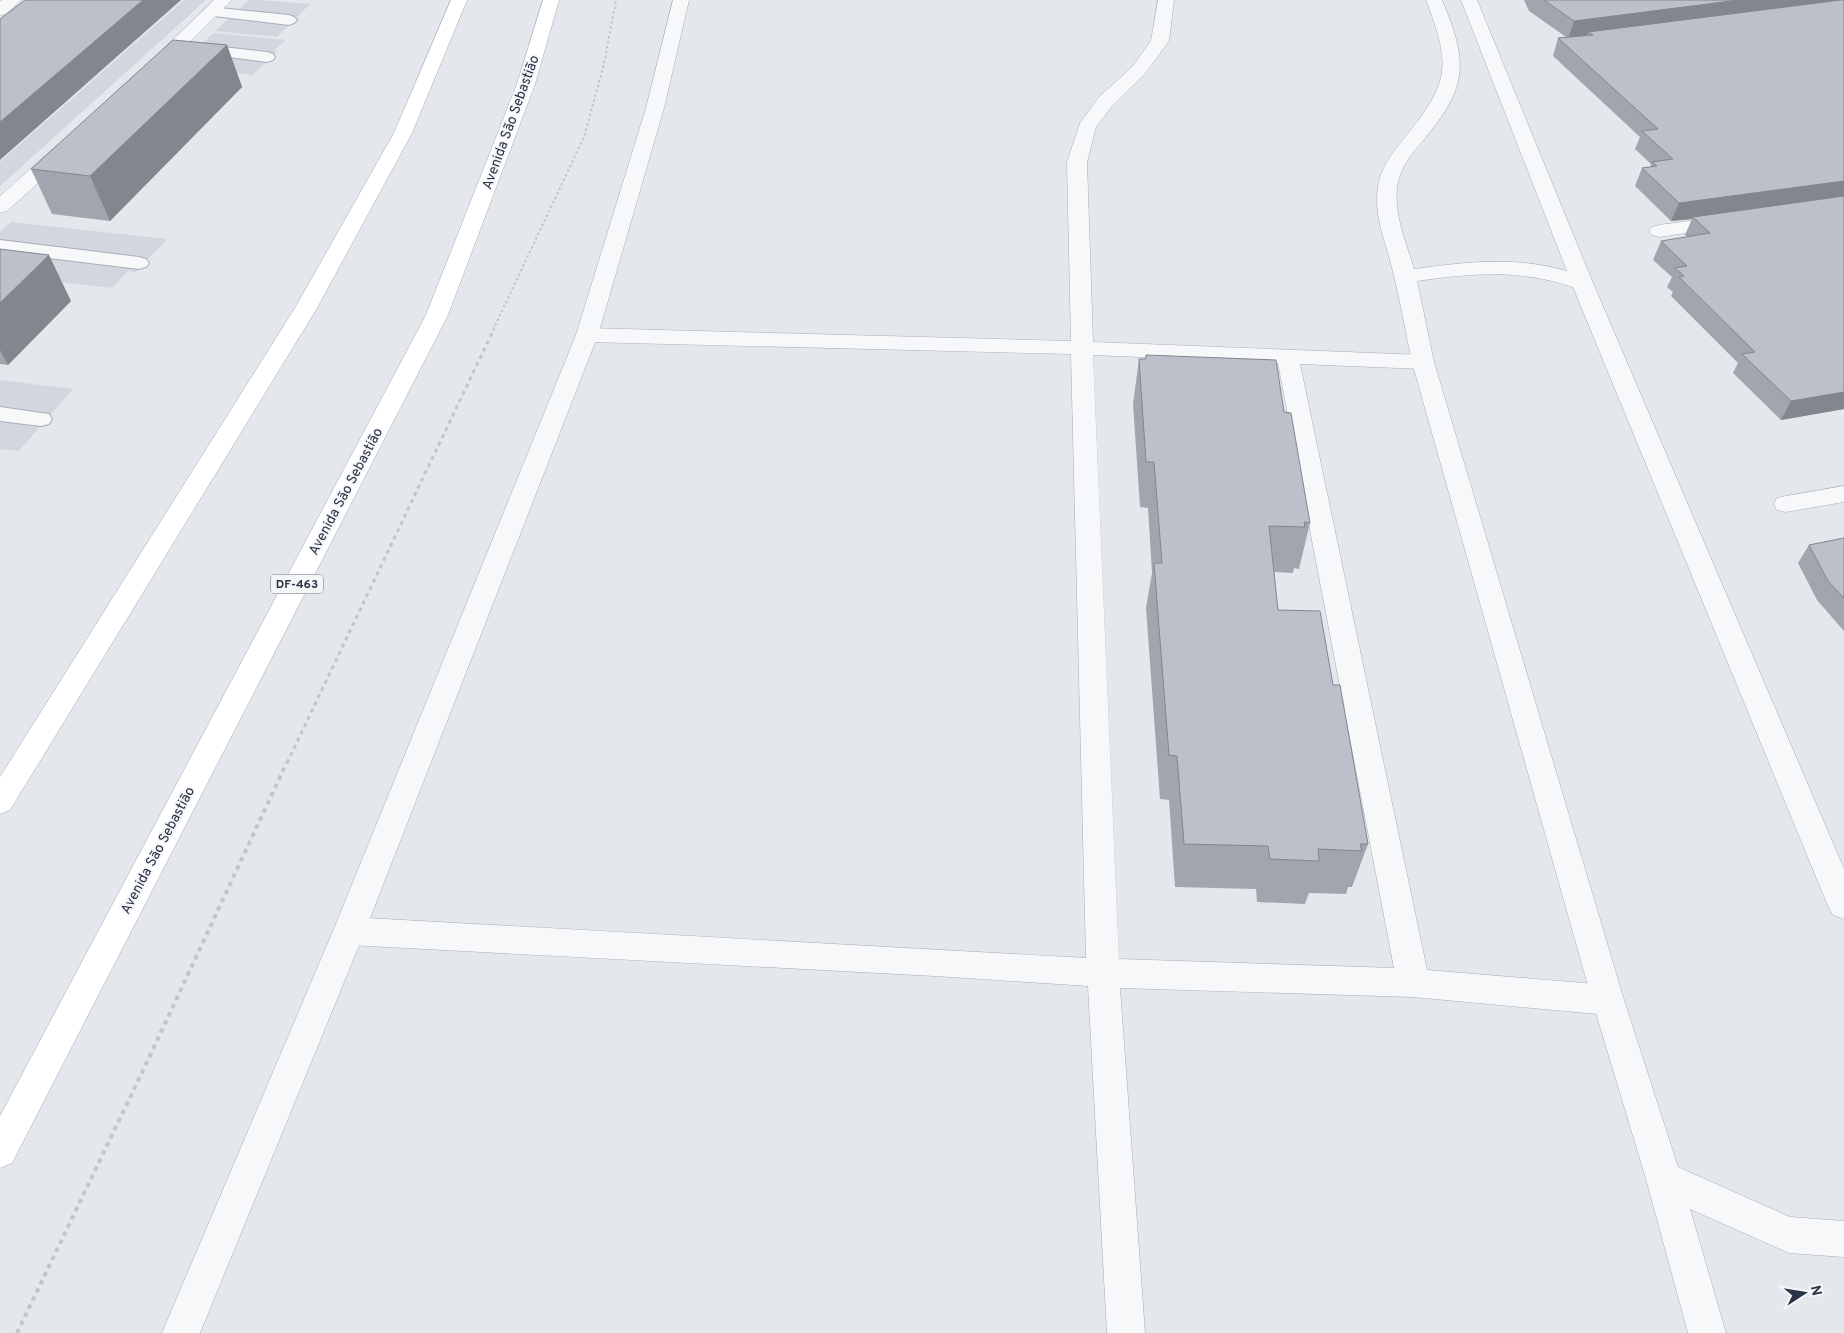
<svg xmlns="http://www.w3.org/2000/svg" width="1844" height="1333" viewBox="0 0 1844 1333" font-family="Overpass,sans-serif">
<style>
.built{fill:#d2d6de}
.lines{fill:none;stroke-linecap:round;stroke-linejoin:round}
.service-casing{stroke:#a9aeb7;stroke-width:2}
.minor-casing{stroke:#a9aeb7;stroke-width:1}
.tertiary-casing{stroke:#a9aeb7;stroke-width:1}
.primary-casing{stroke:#a3abb8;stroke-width:1}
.path-far2{stroke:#c2c5cb;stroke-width:2;stroke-dasharray:2.5 2.5;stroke-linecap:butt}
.path-far1{stroke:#c2c5cb;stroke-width:3;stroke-dasharray:4 4;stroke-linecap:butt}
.path{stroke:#c2c5cb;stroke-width:4;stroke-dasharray:4.5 4.5;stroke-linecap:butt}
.service{fill:#f7f8fa;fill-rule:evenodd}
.minor{fill:#f7f8fa;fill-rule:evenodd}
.tertiary{fill:#f7f8fa;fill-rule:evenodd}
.primary{fill:#fff;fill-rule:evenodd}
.wall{fill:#a1a5ae}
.shaded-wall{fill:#83868d}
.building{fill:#bbc0ca;stroke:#83868d}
.labels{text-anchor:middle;stroke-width:4;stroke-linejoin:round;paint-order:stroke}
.shield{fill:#f4f6f9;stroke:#676e7b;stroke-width:1}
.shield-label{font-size:12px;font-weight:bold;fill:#2b3445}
.street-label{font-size:14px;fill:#2b3445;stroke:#f4f6f9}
</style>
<rect width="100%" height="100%" fill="#e4e7ec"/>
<path class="built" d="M184 0H206L0 186V162Z
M249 0H259L310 4 277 37 215 31Z
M214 33 286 40 274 51 277 52 253 75 175 67Z
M11 222 167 239 136 272 128 271 112 288 0 275V232Z
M0 380 73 389 19 451 0 449Z"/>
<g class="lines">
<defs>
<path id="service" d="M210 7 289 15 294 17 297 20 294 23 289 25 205 15 202 12 205 9Z
M196 44 267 52 273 54 275 57 273 60 267 62 190 52 188 49 190 46Z
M0 240 139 257 146 259 149 263 146 267 139 269 0 252Z
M0 407 49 414 52 419 49 424 41 426 0 421Z"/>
<path id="minor" d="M2 0H21L6 14 0 15V2Z
M214 0H232L161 71 155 72 149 71 146 67 149 63Z
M1158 0H1174L1169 41 1144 75 1113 105 1096 127 1087 162 1093 342 1423 355 1431 357 1434 362 1431 367 1423 369 1300 364 1427 970 1608 985 1620 990 1624 1000 1620 1010 1608 1015 1413 997 1120 988 1145 1333H1107L1088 986 935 976 349 945 338 941 333 931 338 921 349 917 1086 958 1071 354 587 342 579 340 576 335 579 330 587 328 1071 341 1067 162 1080 123 1099 97 1132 67 1151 41ZM1093 355 1278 363 1394 968 1119 959Z
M62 145 69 147 72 151 69 155 7 211 0 213V196L55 147Z
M1726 216 1733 218 1736 222 1733 226 1659 237 1652 235 1649 231 1652 227 1659 225Z
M1844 486V502L1786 512 1777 510 1774 504 1777 498 1786 496Z"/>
<path id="tertiary" d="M673 0H689L664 108 598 335 365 931 200 1333H162L333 931 576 335 646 108Z
M1426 0H1442C1467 60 1469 85 1426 137 1414 151 1402 164 1398 182 1392 211 1406 242 1414 269 1465 262 1516 256 1567 271L1461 0H1477L1593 283 1844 869V919L1833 915 1828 906 1573 287C1517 269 1474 273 1417 281L1434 362 1624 1000 1678 1167 1790 1217 1844 1221V1257L1789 1253 1690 1209 1726 1333H1688L1646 1179 1592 1000 1412 362C1406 333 1401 305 1394 276 1388 248 1373 217 1378 187 1380 170 1391 154 1402 141 1448 84 1453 70 1426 0Z"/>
<path id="primary" d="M451 0H467L412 133 317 308 10 810 0 814V777L295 308 394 133Z
M543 0H559L535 84 448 315 12 1163 0 1168V1116L426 315 517 84Z"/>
</defs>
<use href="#service" class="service-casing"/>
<use href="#minor" class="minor-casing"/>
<use href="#tertiary" class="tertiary-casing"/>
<use href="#primary" class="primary-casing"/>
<path class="path-far2" d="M493 330 584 137 604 64 616 0"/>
<path class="path-far1" d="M287 763 494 329"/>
<path class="path" d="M17 1333 148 1060 287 762"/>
<use href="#service" class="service"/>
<use href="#minor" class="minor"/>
<use href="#tertiary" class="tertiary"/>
<use href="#primary" class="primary"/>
</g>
<path class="wall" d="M1524 0H1844V409L1781 420 1733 373 1738 363 1671 296 1673 292 1667 287 1672 277 1653 260 1661 241 1687 237 1685 235 1692 219 1671 221 1635 186 1642 168 1651 167V164L1635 149 1640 137 1553 56 1558 38 1566 37 1529 11Z
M227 45 242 87 110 221 52 214 31 169Z
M0 249 71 301 8 365 0 364Z
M1146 355 1284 412 1310 523 1299 569 1294 568 1293 573 1274 572 1278 610 1333 685 1368 844 1352 887H1348L1346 894 1309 893 1305 904 1257 902 1256 889 1175 887 1169 800 1160 799 1146 608 1152 573 1148 508 1140 507 1133 404 1139 359H1145Z
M1844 538V631L1817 600 1798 563 1809 545Z"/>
<path class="shaded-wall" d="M143 0H181L0 160V122Z
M1739 0H1844L1593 35 1588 32 1587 36 1568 39 1574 21Z
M227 45 242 87 110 221 90 176Z
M1844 181V198L1693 217 1692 219 1671 221 1679 203Z
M49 255 71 301 8 365 0 350V303Z
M1844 392V409L1781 420 1791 401Z"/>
<path class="building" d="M25 0H143L0 122V19Z
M1544 0H1739L1574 21Z
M1841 0H1844V181L1679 203 1642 168 1657 166 1652 162 1673 159 1642 131 1658 129 1558 38 1593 35 1588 32Z
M173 40 227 45 90 176 31 169Z
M1844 196V392L1791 401 1742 354 1755 352 1679 277 1684 276 1675 268 1687 266 1661 241 1710 233 1693 217Z
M0 249 49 255 0 303Z
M1146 355 1276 360 1284 412 1291 413 1310 523 1304 522 1305 527 1269 526 1278 610 1320 611 1333 685H1340L1368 844H1360L1362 851 1318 849 1319 861 1270 859 1268 846 1184 844 1177 756 1169 755 1154 563H1162L1154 462H1146L1139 359H1146Z
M1844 538V598L1828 581 1809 545Z"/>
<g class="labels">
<rect class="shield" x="271" y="574.5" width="52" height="19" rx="4"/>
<g class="shield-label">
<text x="297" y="588">DF-463</text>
</g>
<g class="street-label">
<text transform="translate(510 122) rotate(-70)" y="5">Avenida São Sebastião</text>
<text transform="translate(345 491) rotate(-62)" y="5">Avenida São Sebastião</text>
<text transform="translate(157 850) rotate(-62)" y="5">Avenida São Sebastião</text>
</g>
</g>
<g transform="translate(1804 1293) rotate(78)" stroke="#f4f6f9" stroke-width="4" paint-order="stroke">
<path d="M0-4L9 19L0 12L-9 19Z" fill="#2b3445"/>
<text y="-8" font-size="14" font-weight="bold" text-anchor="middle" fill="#2b3445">N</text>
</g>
</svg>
